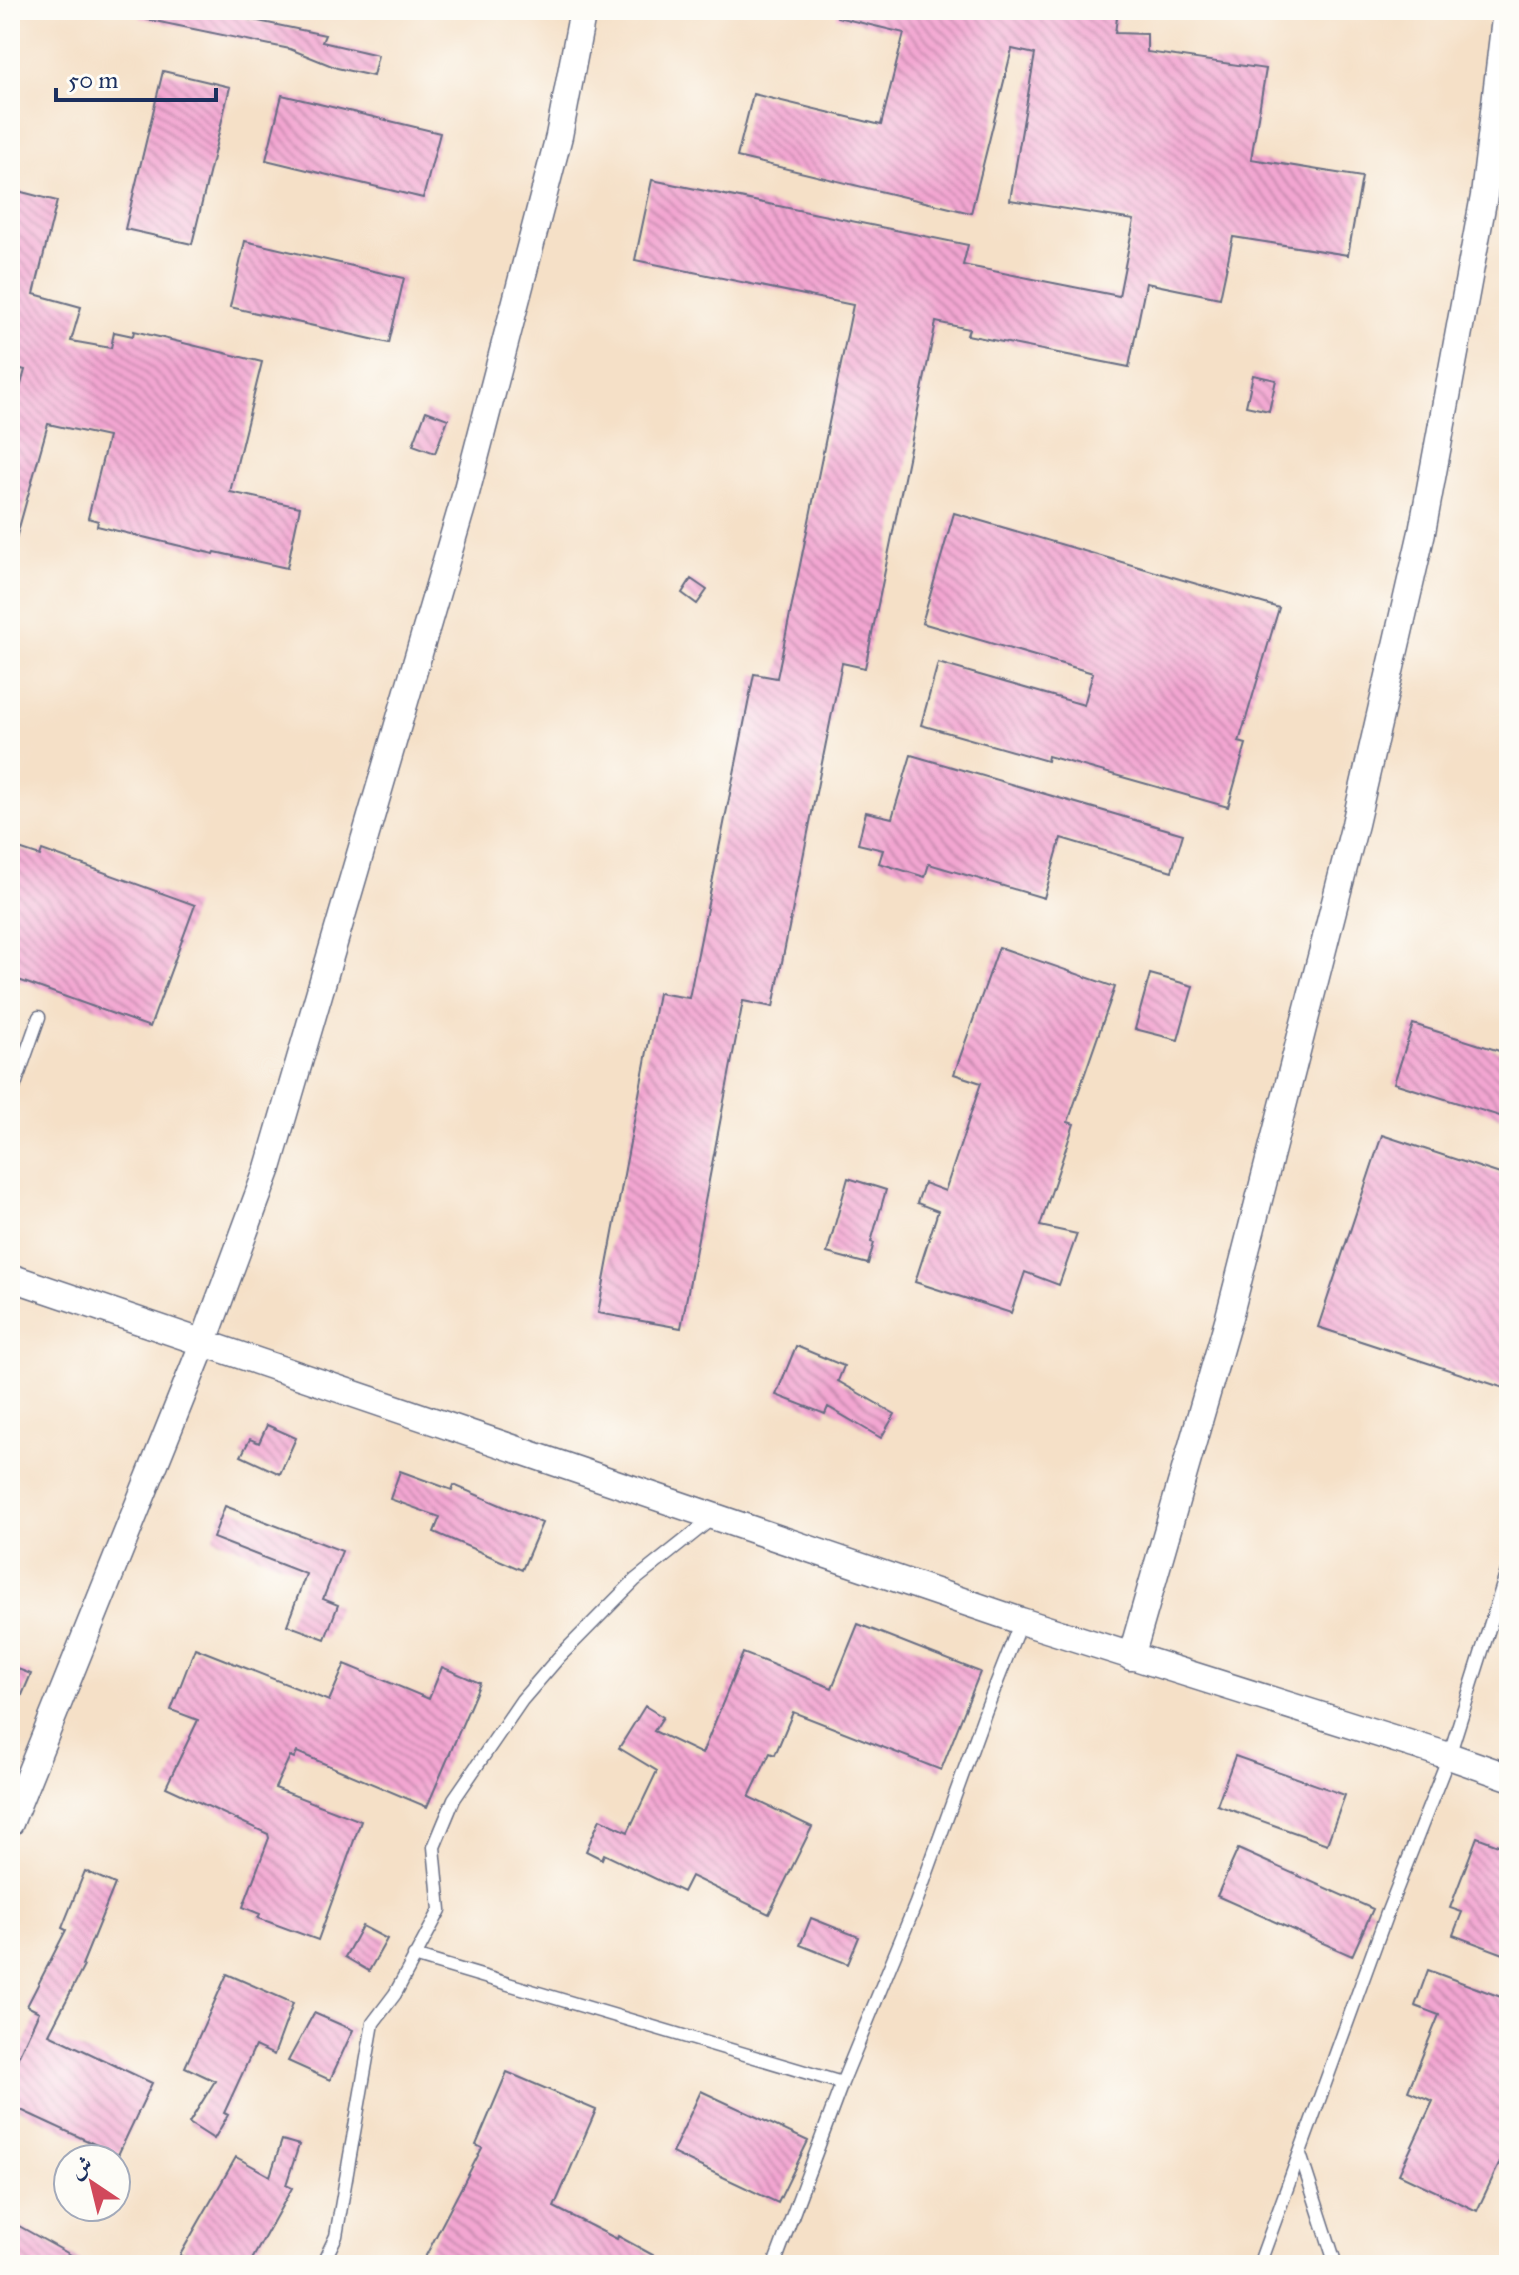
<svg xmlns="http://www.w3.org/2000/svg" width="1519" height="2275" viewBox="0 0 1519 2275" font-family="'IM FELL Great Primer',Amiri,serif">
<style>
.building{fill:url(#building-back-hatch)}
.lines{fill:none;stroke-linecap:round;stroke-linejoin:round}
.service-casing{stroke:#676d83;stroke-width:15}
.minor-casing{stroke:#676d83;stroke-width:29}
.service{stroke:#fff;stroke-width:12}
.minor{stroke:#fff;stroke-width:26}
</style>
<defs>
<pattern id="building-back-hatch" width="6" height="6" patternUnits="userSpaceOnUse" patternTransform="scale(2)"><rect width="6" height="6" fill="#f3a6d1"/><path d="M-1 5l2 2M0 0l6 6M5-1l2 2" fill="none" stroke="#c488ad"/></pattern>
</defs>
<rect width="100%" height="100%" fill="#fdfcf7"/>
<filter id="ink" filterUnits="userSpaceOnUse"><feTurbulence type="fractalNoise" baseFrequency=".0125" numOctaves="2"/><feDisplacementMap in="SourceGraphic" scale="16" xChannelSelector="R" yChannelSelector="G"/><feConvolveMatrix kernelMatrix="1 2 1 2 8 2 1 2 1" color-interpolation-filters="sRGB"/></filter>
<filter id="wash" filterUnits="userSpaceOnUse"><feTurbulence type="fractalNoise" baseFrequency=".006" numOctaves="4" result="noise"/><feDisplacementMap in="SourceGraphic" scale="32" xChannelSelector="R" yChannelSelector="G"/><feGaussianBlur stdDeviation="1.8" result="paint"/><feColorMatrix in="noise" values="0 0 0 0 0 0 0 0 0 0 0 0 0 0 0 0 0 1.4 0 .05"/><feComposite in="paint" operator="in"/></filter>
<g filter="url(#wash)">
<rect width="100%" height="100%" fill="#f5e0c7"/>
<g id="blocks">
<path class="building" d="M141 10H215L229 13V15L325 35 322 42 378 55 373 76 337 68 290 49 140 18Z
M838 10H1118L1115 33 1147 34V52L1266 69 1251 159 1362 177 1348 255 1233 237 1220 298 1146 283 1129 367 967 335 969 329 936 322 865 668 842 663 773 1007 743 1001 681 1328 598 1313 658 993 689 998 754 674 777 678 853 305 635 260 652 180 968 245 963 265 1119 296 1134 220 1010 200 1035 54 1012 49 971 213 737 157 753 94 881 125 904 33 837 17Z
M163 71 230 87 192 244 125 229Z
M282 95 440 133 423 198 266 160Z
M10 189 57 201 34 294 81 307 71 341 111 348 114 332 133 336 134 331 262 362 230 492 300 507 287 568 215 552 214 554 97 526 98 521 88 518 108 437 48 424 15 542 10 541V424L25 370 10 366Z
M245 241 404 278 389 343 230 307Z
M1253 375 1276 380 1269 411 1246 406Z
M426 411 448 419 435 453 413 445Z
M954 513 1279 608 1239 742 1246 744 1228 807 1048 756 1047 761 921 725 938 663 1084 705 1093 673 922 623Z
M691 579 707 590 697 604 682 593Z
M911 755 1183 834 1172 871 1061 838 1044 898 929 864 925 877 879 863 883 850 858 844 866 812 892 818Z
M10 846 40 856 42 850 195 905 150 1027 10 977Z
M999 947 1115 987 1068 1122 1074 1124 1040 1226 1077 1234 1059 1285 1025 1272 1011 1313 915 1282 938 1211 917 1203 924 1183 945 1191 981 1083 954 1074Z
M1150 974 1193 986 1178 1040 1135 1029Z
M1413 1024 1509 1054V1119L1394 1083Z
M1382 1135 1509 1177V1373L1504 1388 1318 1327Z
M848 1178 886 1190 871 1242 874 1243 868 1264 827 1253Z
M796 1346 844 1366 838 1381 895 1414 881 1438 828 1407 825 1414 776 1395Z
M267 1425 296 1438 280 1474 241 1456 250 1439 259 1443Z
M400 1471 452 1490 454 1485 542 1523 522 1570 434 1532 440 1517 390 1499Z
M225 1506 342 1551 323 1599 338 1605 325 1639 287 1625 306 1574 213 1538Z
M858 1624 980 1672 941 1770 793 1712 775 1755 770 1753 749 1797 812 1827 769 1914 691 1876 683 1892 604 1854 602 1859 586 1851 600 1819 628 1832 657 1771 619 1748 645 1706 663 1717 654 1731 702 1754 743 1653 832 1688Z
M195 1648 329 1701 345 1664 429 1699 442 1667 480 1683 427 1807 297 1752 294 1758 290 1756 275 1788 361 1821 318 1940 258 1918 260 1914 243 1907 269 1838 268 1834 166 1787 198 1720 171 1710Z
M10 1666 31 1674 10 1723Z
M1235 1756 1345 1795 1327 1844 1217 1805Z
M1477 1837 1509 1849V1956L1453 1935 1462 1912 1450 1908Z
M1238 1849 1373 1909 1352 1956 1217 1896Z
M85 1871 115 1884 82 1965 84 1966 49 2034 152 2083 118 2155 10 2105V2074L39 2012 27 2006 66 1930 62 1928Z
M811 1918 859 1937 848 1964 800 1945Z
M362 1926 387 1939 369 1971 345 1957Z
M1428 1970 1509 2000V2143L1477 2211 1399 2174 1433 2101 1408 2091 1439 2015 1415 2006Z
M227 1974 293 2003 274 2055 255 2046 224 2113 228 2115 214 2139 189 2123 215 2081 185 2067Z
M314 2013 353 2030 330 2080 288 2061Z
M507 2072 596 2110 554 2207 617 2239 618 2236 671 2265H421L482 2148 476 2145Z
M701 2091 808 2141 778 2203 672 2153Z
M282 2140 299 2145 286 2185 292 2188 249 2265H197L180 2255 236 2157 270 2176Z
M10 2221 89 2265H10Z"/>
</g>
</g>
<g filter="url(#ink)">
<use href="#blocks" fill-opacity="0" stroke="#676d83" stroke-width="2"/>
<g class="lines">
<defs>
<path id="service" d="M10 1099 39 1017
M414 1956 842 2083
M1300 2154 1336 2265
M322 2265 336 2236 373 2023 395 1994 440 1910 434 1847 454 1799 522 1700 559 1657 635 1580 714 1517
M774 2265 842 2083 916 1903 986 1710 1021 1621
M1259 2265 1386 1916 1449 1756 1509 1565"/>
<path id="minor" d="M10 1277 1021 1621 1449 1756 1509 1777
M1131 1657 1229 1317 1355 824 1422 532 1484 196 1506 10
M10 1823 203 1344 268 1168 466 493 559 136 583 10"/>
</defs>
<use href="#service" class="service-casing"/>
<use href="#minor" class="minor-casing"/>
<use href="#service" class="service"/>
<use href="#minor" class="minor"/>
</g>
</g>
<rect width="1519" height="2275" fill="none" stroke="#fdfcf7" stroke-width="40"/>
<g transform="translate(92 2183) rotate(325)"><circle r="38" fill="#fdfcf7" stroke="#a3aaba" stroke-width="2"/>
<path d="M0-6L14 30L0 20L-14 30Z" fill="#d1495b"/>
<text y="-12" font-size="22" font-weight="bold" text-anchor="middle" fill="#1b2f5e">ش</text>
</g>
<path d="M56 88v12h160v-12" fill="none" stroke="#1b2f5e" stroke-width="4"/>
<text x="68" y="88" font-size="24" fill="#1b2f5e" stroke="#fdfcf7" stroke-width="6" paint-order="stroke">50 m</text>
</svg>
